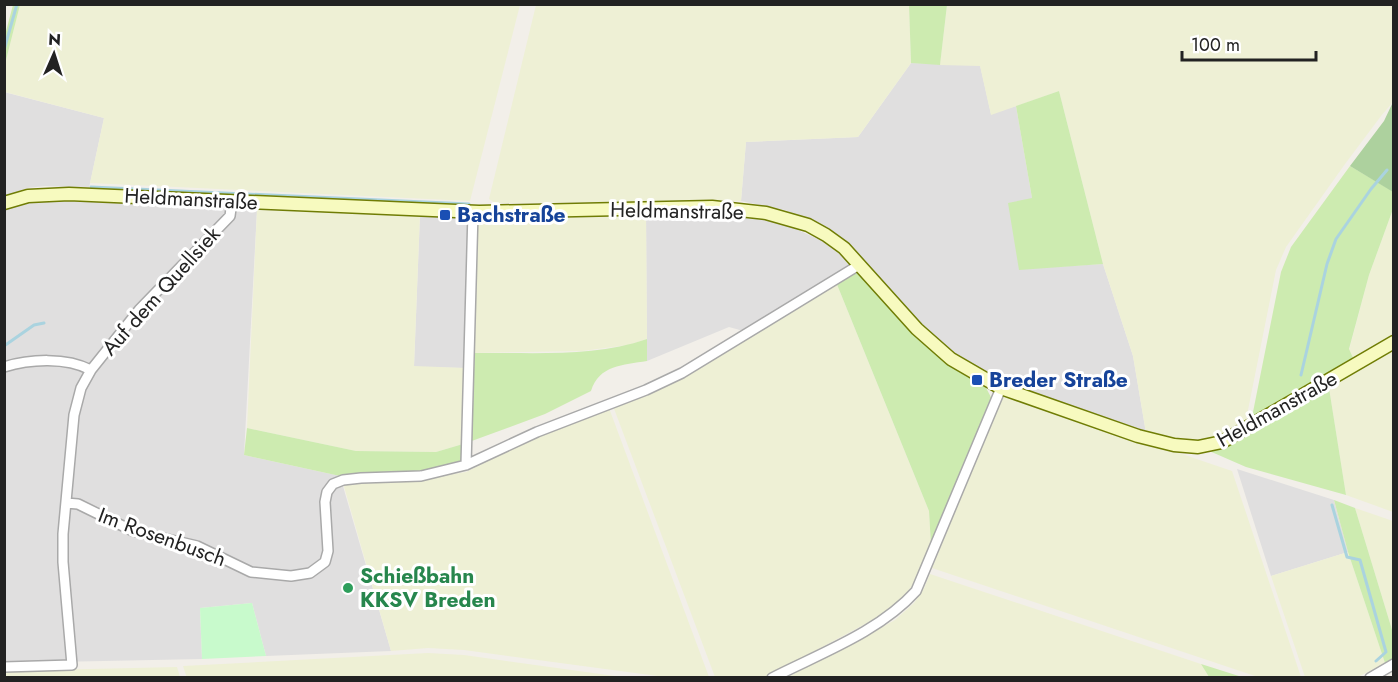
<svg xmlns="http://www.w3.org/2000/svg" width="1398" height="682" viewBox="0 0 1398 682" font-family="Jost,sans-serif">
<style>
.residential{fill:#e0dfdf}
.farmland{fill:#eef0d5}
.grass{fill:#cdebb0}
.forest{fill:#add19e}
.park{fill:#c8facc}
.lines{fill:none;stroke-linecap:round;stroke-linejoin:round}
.stream{stroke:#aad3df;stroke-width:3}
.street-casing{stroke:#a9a9a9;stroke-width:12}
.secondary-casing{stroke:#707d05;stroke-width:15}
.street{stroke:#fff;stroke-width:9}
.secondary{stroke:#f7fabf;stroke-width:12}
.transit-dot{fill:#1a4fb4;stroke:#fff;stroke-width:2}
.leisure-dot{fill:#2e9e5b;stroke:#fff;stroke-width:2}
.labels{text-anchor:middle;stroke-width:6;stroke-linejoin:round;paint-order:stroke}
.street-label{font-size:21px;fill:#222;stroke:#fff}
.transit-label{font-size:21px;font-weight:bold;fill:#164399;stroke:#fff;text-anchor:start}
.leisure-label{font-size:21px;font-weight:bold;fill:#27864d;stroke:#fff;text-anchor:start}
</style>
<rect width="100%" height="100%" fill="#f2efe9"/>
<path class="residential" d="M911 63 980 65 991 114 1016 106 1032 198 1019 269 1103 264 1133 356 1146 433 1002 386 955 359 919 328 847 244 829 230 785 210 741 201 746 142 858 137Z
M4 92 104 118 89 188 45 186 27 188 5 196Z
M44 199 257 210 244 455 340 476 391 651 266 656 252 603 200 608 202 659 5 663V208L23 201Z
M646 212H731V216L764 220 789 226 820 240 840 254 850 266 747 332 729 327 647 361Z
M420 214 470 216 465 368 414 367Z
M1237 469 1334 500 1348 552 1271 576Z"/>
<path class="farmland" d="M20 5V4L520 5 470 201 90 183 104 118 5 92V64Z
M536 5H909L911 63 858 137 746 142 741 201 495 203 489 199Z
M947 5H1393V102L1381 116 1345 164 1286 247 1276 270 1245 425 1228 434 1204 442 1181 441 1146 433 1133 356 1103 264 1059 91 991 115 980 66 940 65Z
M1393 209V336L1354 360 1349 350 1369 275Z
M257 210 420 214 414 366 465 368 463 444 436 452 356 451 247 428Z
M646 212 647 339 628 345 582 351 471 353 476 216Z
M836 282 929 511 931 545 913 585 901 599 884 614 766 677H715L613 406 647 392Z
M1393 348V512L1346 495 1329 388Z
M1011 396 1232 471 1301 677H1258L932 568 1002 397Z
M609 408 709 677H665L464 650 428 648 391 651 343 483 422 479 466 472 539 435Z
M1355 508 1393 521V633Z
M1348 552 1385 663 1358 677H1305L1271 576Z
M930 574 1201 664 1209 677 786 678 895 620 914 603 924 588Z
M428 653 464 655 622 677 187 678 183 666Z
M177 667 180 677 5 678 4 671Z"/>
<path class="grass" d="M13 5H20L5 64V35Z
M909 5H947L940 65 911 63Z
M1059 91 1103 264 1019 270 1008 203 1032 198 1016 106Z
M1350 166 1394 192 1393 209 1369 275 1349 349 1354 360 1253 422V412L1281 272 1291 247Z
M854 272 861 273 985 386 992 399 931 545 929 511 836 282Z
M647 339V361C623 365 599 365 591 391L545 414 469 442 471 353C529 352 592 358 647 339Z
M1329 388 1346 495 1246 467 1207 450 1240 438Z
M247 428 356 451 436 452 463 444 462 463 424 472 340 476 244 455Z
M1334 500 1355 508 1393 633V658L1385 663 1348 552Z
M1201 664 1242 677H1209Z"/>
<path class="forest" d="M1393 102 1394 192H1393L1350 166 1384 121Z"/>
<path class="park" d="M252 603 266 656 202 659 200 608Z"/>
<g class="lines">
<path class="stream" d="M4 50 17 4
M91 187 469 204
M4 346 34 325 44 323
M1301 375 1327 264 1336 239 1371 189 1387 170
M1332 505 1347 557 1360 560 1386 652 1376 661"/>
<defs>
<path id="street" d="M4 367C30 359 66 357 91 370
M466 465 473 212
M66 503 78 504 133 531 197 546 251 572 291 576 310 573 325 562 328 551 325 502 327 492 333 484 343 480 361 478 421 476 466 465 537 432 646 390 682 373 859 265
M4 667 72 665 63 562V534L74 415 81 388 91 370 139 310 230 216 232 201
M772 678C821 653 879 632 916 591L1001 388
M1370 678 1394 664"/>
<path id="secondary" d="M4 203 28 196 69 194 479 212 712 207 766 213 808 225 826 235 844 248 917 329 951 359 1001 388 1138 436 1174 445 1198 447 1222 442 1394 342"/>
</defs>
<use href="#street" class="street-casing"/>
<use href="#secondary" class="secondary-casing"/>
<use href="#street" class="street"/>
<use href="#secondary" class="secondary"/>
</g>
<g class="transit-dot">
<rect x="439" y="209" width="12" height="12" rx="3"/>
<rect x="971" y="374" width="12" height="12" rx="3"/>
</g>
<circle class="leisure-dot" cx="348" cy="588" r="6"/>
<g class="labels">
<g class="street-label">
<text transform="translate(191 199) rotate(3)" y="7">Heldmanstraße</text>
<text transform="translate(677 211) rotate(1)" y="7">Heldmanstraße</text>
<text transform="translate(161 291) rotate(-48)" y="7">Auf dem Quellsiek</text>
<text transform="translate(1277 409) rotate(-29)" y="7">Heldmanstraße</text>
<text transform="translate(162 537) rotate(20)" y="7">Im Rosenbusch</text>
</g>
<g class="transit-label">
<text x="457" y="222">Bachstraße</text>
<text x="989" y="387">Breder Straße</text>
</g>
<g class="leisure-label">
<text x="360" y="583">Schießbahn<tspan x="360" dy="24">KKSV Breden</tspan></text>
</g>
</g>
<rect width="1398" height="682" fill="none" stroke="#222222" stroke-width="12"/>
<g transform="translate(54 54) rotate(3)" stroke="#ffffff" stroke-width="4.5" paint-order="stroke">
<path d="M0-4.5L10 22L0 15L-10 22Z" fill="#222222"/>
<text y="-9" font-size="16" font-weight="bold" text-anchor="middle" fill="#222222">N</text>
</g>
<path d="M1182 51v9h134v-9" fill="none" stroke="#222222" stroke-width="3"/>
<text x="1191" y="51" font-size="18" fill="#222222" stroke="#ffffff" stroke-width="4.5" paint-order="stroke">100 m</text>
</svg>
